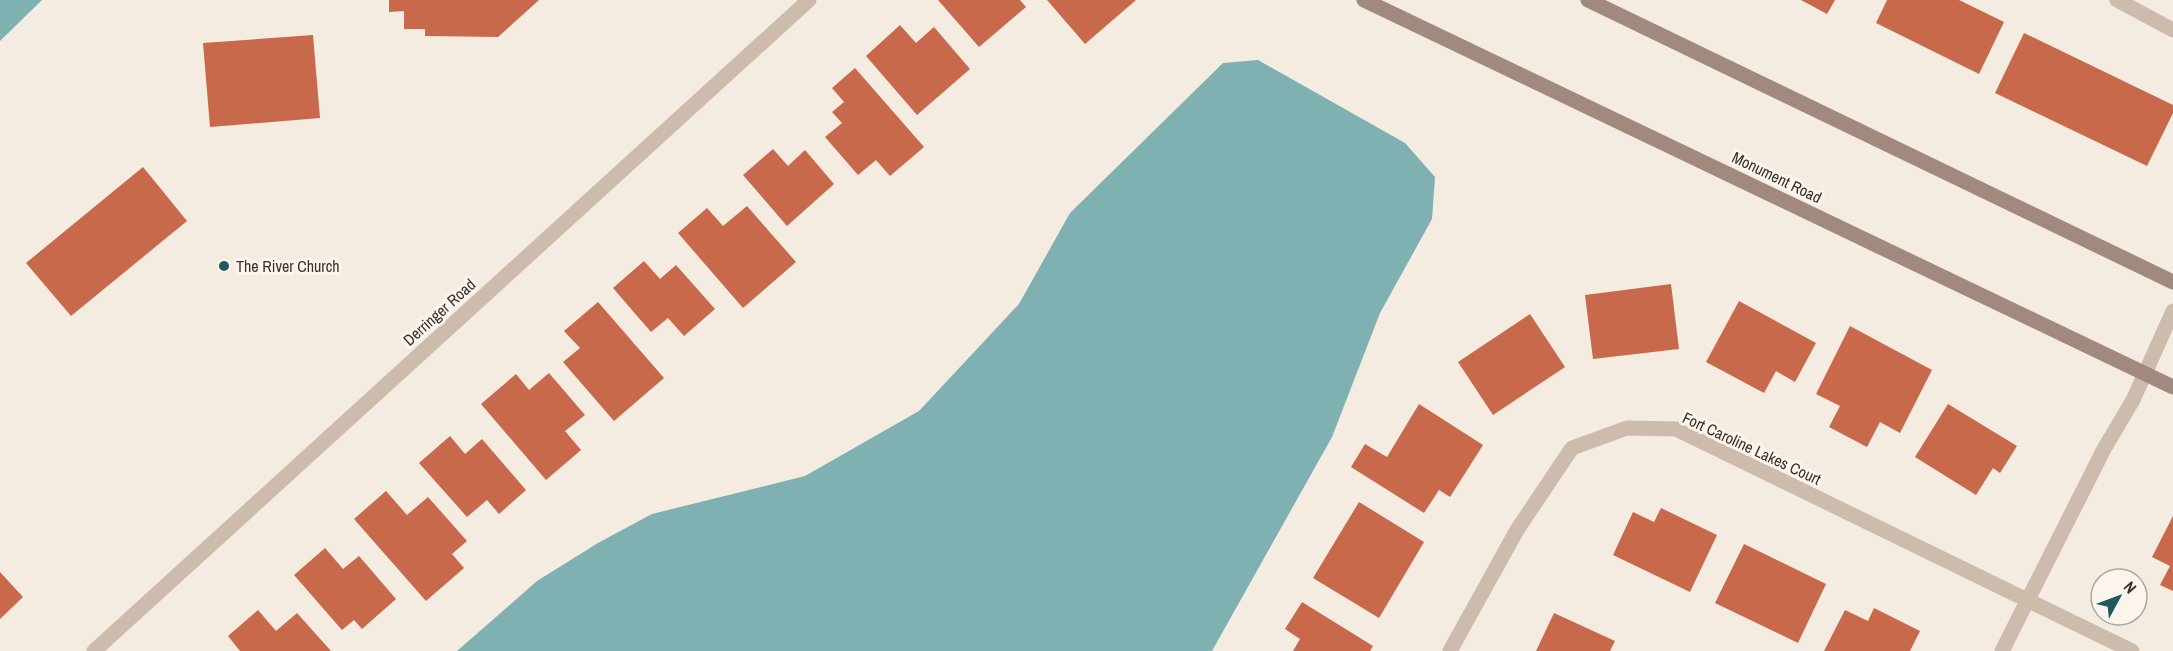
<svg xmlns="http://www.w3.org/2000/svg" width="2173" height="651" viewBox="0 0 2173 651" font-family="'Archivo Narrow',sans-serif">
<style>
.water{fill:#7fb0b2}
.building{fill:#c8694b}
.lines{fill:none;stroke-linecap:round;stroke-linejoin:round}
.minor{stroke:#cdbbac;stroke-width:15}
.secondary{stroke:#a18a7d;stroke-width:15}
.poi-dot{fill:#1f5a5e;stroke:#fbf5ee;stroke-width:2}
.labels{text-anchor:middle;stroke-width:6;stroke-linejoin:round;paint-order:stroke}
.street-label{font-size:16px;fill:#3b302b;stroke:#fbf5ee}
.poi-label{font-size:16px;fill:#3b302b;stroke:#fbf5ee;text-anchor:start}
</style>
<rect width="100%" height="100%" fill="#f4ebe1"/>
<path class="water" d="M0 0H42L0 41Z
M1258 60 1405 143 1435 177 1432 219 1380 313 1332 437 1212 651H457L537 581 598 543 652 514 805 476 919 411 1019 304 1070 213 1223 63Z"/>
<path class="building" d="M389 0H539L498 37 425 36V29H404V11L389 12Z
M938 0H1020L1026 7 979 47Z
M1047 0H1136L1085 44Z
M1801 0H1835L1827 14Z
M1887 0H1959L2004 22 1979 74 1876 23Z
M900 25 916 43 934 27 970 69 917 115 866 56Z
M2024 33 2173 105V113L2147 166 1995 93Z
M313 35 320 118 210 127 203 43Z
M855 68 924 147 890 176 876 160 858 175 825 137 842 123 832 112 844 102 832 88Z
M773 149 788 166 805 150 834 184 787 226 743 175Z
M143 167 187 221 71 316 26 263Z
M747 206 796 262 743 308 678 233 707 208 723 226Z
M644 261 660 279 676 265 715 309 684 336 668 318 651 332 613 288Z
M1671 284 1679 349 1593 359 1585 295Z
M1739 301 1816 343 1795 382 1776 371 1764 393 1706 362Z
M598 302 664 378 614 421 563 362 580 348 564 331Z
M1530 314 1565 367 1493 415 1458 362Z
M1850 326 1932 370 1900 433 1880 422 1867 447 1829 427 1840 406 1816 394Z
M549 373 585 415 565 431 581 450 546 480 481 404 516 374 529 390Z
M1419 404 1483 445 1450 497 1439 490 1424 513 1351 467 1365 444 1387 457Z
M1948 404 2017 446 2000 473 1993 468 1976 495 1915 457Z
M450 436 465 454 482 439 526 490 499 514 487 500 467 517 419 463Z
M386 491 407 515 428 497 467 541 452 554 464 568 426 601 354 519Z
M1359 502 1424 542 1379 618 1313 578Z
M1661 508 1717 535 1690 592 1613 555 1633 512 1654 522Z
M2173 516V591L2160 585 2170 566 2152 557Z
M1744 544 1826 584 1798 643 1715 603Z
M325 548 343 569 359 556 396 599 362 629 354 620 342 630 294 575Z
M0 572 23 597 0 619Z
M1302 602 1373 646 1370 651H1293L1300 639 1285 629Z
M1874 608 1920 631 1910 651H1824L1845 610 1868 621Z
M258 610 276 631 297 613 331 651H240L228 636Z
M1554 613 1615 641 1610 651H1536Z"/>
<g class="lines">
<path class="minor" d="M2117 0 2173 30
M94 651 809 0
M1450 651 1517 530 1572 448 1627 428 1676 429 2132 651
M2002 651 2104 449 2133 400 2173 311"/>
<path class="secondary" d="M1364 0 2173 387
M1588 0 2173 282"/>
</g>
<circle class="poi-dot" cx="224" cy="266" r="6"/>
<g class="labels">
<g class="street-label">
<text transform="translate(1777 177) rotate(26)" y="6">Monument Road</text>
<text transform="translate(439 312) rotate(-42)" y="6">Derringer Road</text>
<text transform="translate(1752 448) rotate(25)" y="6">Fort Caroline Lakes Court</text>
</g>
<g class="poi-label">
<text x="236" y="272">The River Church</text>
</g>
</g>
<g transform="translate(2119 597) rotate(49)"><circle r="28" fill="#fbf5ee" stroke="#aea6a0" stroke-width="1.5"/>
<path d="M0-4.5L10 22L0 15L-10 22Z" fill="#1f5a5e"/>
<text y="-9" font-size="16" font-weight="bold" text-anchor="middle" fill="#3b302b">N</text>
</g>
</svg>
